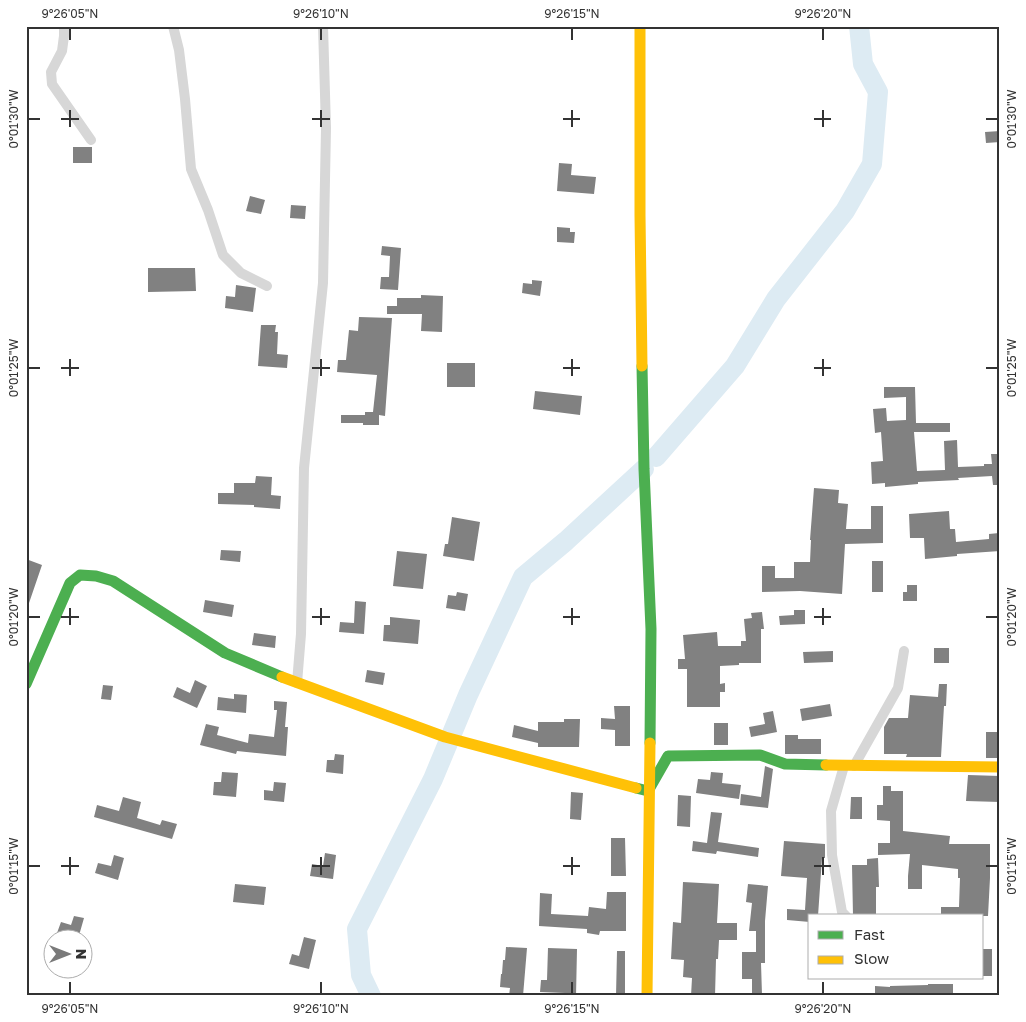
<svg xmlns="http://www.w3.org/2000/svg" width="1026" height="1022" viewBox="0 0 1026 1022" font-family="'Golos Text',sans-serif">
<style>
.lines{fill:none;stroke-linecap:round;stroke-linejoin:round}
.river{stroke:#ddebf3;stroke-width:20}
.building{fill:#818181}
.street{stroke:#d7d7d7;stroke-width:10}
.fast{stroke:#4caf50;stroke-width:11}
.slow{stroke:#ffc107;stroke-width:11}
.ticks{fill:none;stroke:#333;stroke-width:2}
.neatline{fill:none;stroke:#333;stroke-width:2}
.ticks-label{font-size:12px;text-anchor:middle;fill:#333}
</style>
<rect width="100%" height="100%" fill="#fff"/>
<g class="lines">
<path class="river" d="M656 457 735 366 776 299 845 211 872 164 878 92 863 64 859 26
M371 996 361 975 357 929 433 779 468 695 523 577 566 541 644 469"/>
</g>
<path class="building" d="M1000 131V142L986 143 985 132Z
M73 147H92V163H73Z
M559 163 572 164 571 175 596 177 594 194 557 191Z
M250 196 265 200 261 214 246 211Z
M291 205 306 206 305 219 290 218Z
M557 227 570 228V232H575L574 243 557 242Z
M382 246 401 248 398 290 380 289 381 277H389L390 256 381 255Z
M148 268H195L196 291 148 292Z
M532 280 542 281 540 296 522 293 523 283 532 284Z
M236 285 256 288 253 312 225 308 226 296 235 297Z
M421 295 443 296 442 332 421 331 422 314H387V306H397V298H421Z
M359 317 392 318 385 416 379 415V425H363V423H341V415H365V412H373L377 375 337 372 338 360H346L349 330 358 331Z
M261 325H276L275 332H278L277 354 288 355 287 368 258 366Z
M447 363H475V387H447Z
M884 387H915L916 423H950V432H914L917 471 945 470 944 441 957 440 958 467 984 466V464H992L991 454H1000V485H993L992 476 958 478 959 480 918 482V484L885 487V483L872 484 871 462 883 461 881 432 875 433 873 409 886 408 887 421 906 420V397L884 398Z
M535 391 582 396 580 415 533 409Z
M256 476 272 477 271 495 281 496 280 509 254 507V505L218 504V493H234V483H255Z
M814 488 839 490 838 503 848 504 846 529H871V506H883V543L845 544 842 594 800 591 762 592V566H775V578H794V562H810L811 540H810Z
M949 511 950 529H955L956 542 989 539V534L999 533 1000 551 957 554V556L925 559 924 538H910L909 514Z
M452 517 480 522 474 561 443 556 445 544H448Z
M221 550 241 551 240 562 220 560Z
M397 551 427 554 423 589 393 586Z
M26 559 42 565 28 606 26 605Z
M872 561H883V592H872Z
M907 585H917V601H903V592H907Z
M457 592 468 594 465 611 446 608 448 595 456 596Z
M205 600 234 605 232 617 203 612Z
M355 601 366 602 364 634 339 632 340 622 354 623Z
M794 610H805V624L780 625 779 616 794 615Z
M762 612 764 629H761V663H739V665L720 666V684L725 683V692H720V707H687V669H678V659H685L683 635 717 632 718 646H741V641H746L744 619 752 618 751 613Z
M390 617 420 620 418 644 383 641 384 625H390Z
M254 633 276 636 275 648 252 645Z
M934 648H949V663H934Z
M833 651V662L804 663 803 652Z
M367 670 385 673 383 685 365 682Z
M195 680 207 686 197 708 173 697 177 687 190 693Z
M939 684H947L946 706H944L941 757H906L907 754H884V727L889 718H908L910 695 938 697Z
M103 685 113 686 111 700 101 699Z
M234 694 247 695 246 713 217 710 218 697 234 699Z
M274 701 287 702 285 727H288L286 756 237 751 236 754 200 745 206 724 219 727 217 735 248 743 249 734 274 737 277 710H274Z
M830 704 832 716 802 721 800 709Z
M614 706H630V746H615V730L601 729V718L615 719Z
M773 711 777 732 751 737 749 727 765 724 763 713Z
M564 719H580L579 747H538V743L512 737 514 725 538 731V722H564Z
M714 723H728V745H714Z
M986 732H1000V758H986Z
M785 735H798V739H821V754H785Z
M335 754 344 755 343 774 326 772 327 760H334Z
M765 766 773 769 768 808 740 805 741 794 761 797Z
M222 772 238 773 236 797 213 795 214 782H221Z
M711 772 723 773 722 783 741 785 739 799 696 793 698 779 710 780Z
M968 775 1000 776V802L966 801Z
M274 782 286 783 284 802 264 800V790L273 791Z
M883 786H891V791H903V831L950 836 949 844H990V878L988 916H941V907H959L960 878H958V869L922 865V889H908V876L910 854 878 855V843H890V821L877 820V805H883Z
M571 792 583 793 581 820 570 819Z
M678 795 691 796 690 827 677 826Z
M123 797 141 802 137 818 160 825 162 820 177 824 172 839 94 817 97 805 119 811Z
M851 797H862V819H850Z
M711 812 722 813 718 842 759 848 758 857 717 851 716 854 692 851 693 841 707 843Z
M611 838H625L626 876H611Z
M784 841 825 844V858H822L818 916H810V922L787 920V909L805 910 807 878 781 876Z
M325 853 336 855 333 879 310 876 312 864 323 866Z
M114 855 124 858 118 880 95 873 98 863 111 866Z
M878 858 879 887H876V916H853L852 865H867V859Z
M683 882 719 884 717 923H737V940H719L718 959H716L715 996H691L692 978 683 977 684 960 671 959 673 922 681 923Z
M235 884 266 887 264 905 233 902Z
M748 884 768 886 765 921V963H761L762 995H752V979H742V952H756V931H749L752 903 746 902Z
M607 892H626V931H600L599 935 587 933V929L539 926 540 893 552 894 551 914 588 916 589 907 606 909Z
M74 916 84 918 78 939 57 933 61 922 71 925Z
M304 937 316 940 309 969 289 964 292 954 299 956Z
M506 947 527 948 523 996H509L510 988 500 987 501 974H502L503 960H505Z
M548 948 577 949 576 996H565V993L540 992 541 980H547Z
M983 949H992V976H982Z
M617 951H625V996H616Z
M928 984H953V996H875V986L890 987V986L928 985Z"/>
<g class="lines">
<path class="street" d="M64 26V36L62 51 51 72 52 84 91 140
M173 26 179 50 185 99 191 169 208 210 223 255 241 273 267 286
M297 683 301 634 304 468 323 283 326 128 323 26
M844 766 831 811 832 855 842 912 846 916
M854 766 898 688 904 651"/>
<path class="fast" d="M642 366 644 469 651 629 650 743
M26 684 70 583 80 575 96 576 113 581 225 653 282 677
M636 788 648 791 668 756 760 755 785 764 826 765"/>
<path class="slow" d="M640 26V215L642 366
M282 677 445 737 636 788
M826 765 1000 767
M647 996 650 743"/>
</g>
<path class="ticks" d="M70 28V40M321 28V40M572 28V40M823 28V40M70 110V127M321 110V127M572 110V127M823 110V127M28 119H40M61 119H79M312 119H330M563 119H580M814 119H831M986 119H998M70 359V376M321 359V376M572 359V376M823 359V376M28 368H40M61 368H79M312 368H330M563 368H580M814 368H831M986 368H998M70 608V625M321 608V625M572 608V625M823 608V625M28 617H40M61 617H79M312 617H330M563 617H580M814 617H831M986 617H998M70 857V875M321 857V875M572 857V875M823 857V875M28 866H40M61 866H79M312 866H330M563 866H580M814 866H831M986 866H998M70 982V994M321 982V994M572 982V994M823 982V994"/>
<rect width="1026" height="1022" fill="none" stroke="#ffffff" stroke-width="55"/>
<rect x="808" y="914" width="175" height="65" fill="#ffffff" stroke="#adadad"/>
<rect x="818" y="931" width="25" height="8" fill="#4caf50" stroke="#adadad"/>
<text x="854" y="940" font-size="15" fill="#333333">Fast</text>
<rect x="818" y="956" width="25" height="8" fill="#ffc107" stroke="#adadad"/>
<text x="854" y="964" font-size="15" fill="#333333">Slow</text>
<g transform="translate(68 954) rotate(90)"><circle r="24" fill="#ffffff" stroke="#adadad"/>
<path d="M0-4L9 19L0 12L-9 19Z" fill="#7a7a7a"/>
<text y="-8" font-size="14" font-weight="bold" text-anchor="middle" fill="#333333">N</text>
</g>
<rect x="28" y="28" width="970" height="966" class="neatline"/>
<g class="ticks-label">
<text x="70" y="18">9°26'05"N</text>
<text x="321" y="18">9°26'10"N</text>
<text x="572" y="18">9°26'15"N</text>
<text x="823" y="18">9°26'20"N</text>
<text transform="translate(1012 119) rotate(-90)" y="4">0°01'30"W</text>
<text transform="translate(14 119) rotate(-90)" y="4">0°01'30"W</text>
<text transform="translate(1012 368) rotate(-90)" y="4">0°01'25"W</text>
<text transform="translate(14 368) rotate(-90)" y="4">0°01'25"W</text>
<text transform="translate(1012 617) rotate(-90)" y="4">0°01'20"W</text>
<text transform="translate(14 617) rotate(-90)" y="4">0°01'20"W</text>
<text transform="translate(1012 866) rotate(-90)" y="4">0°01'15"W</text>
<text transform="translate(14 866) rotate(-90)" y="4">0°01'15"W</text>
<text x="70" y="1013">9°26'05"N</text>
<text x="321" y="1013">9°26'10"N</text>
<text x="572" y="1013">9°26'15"N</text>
<text x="823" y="1013">9°26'20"N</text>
</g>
</svg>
